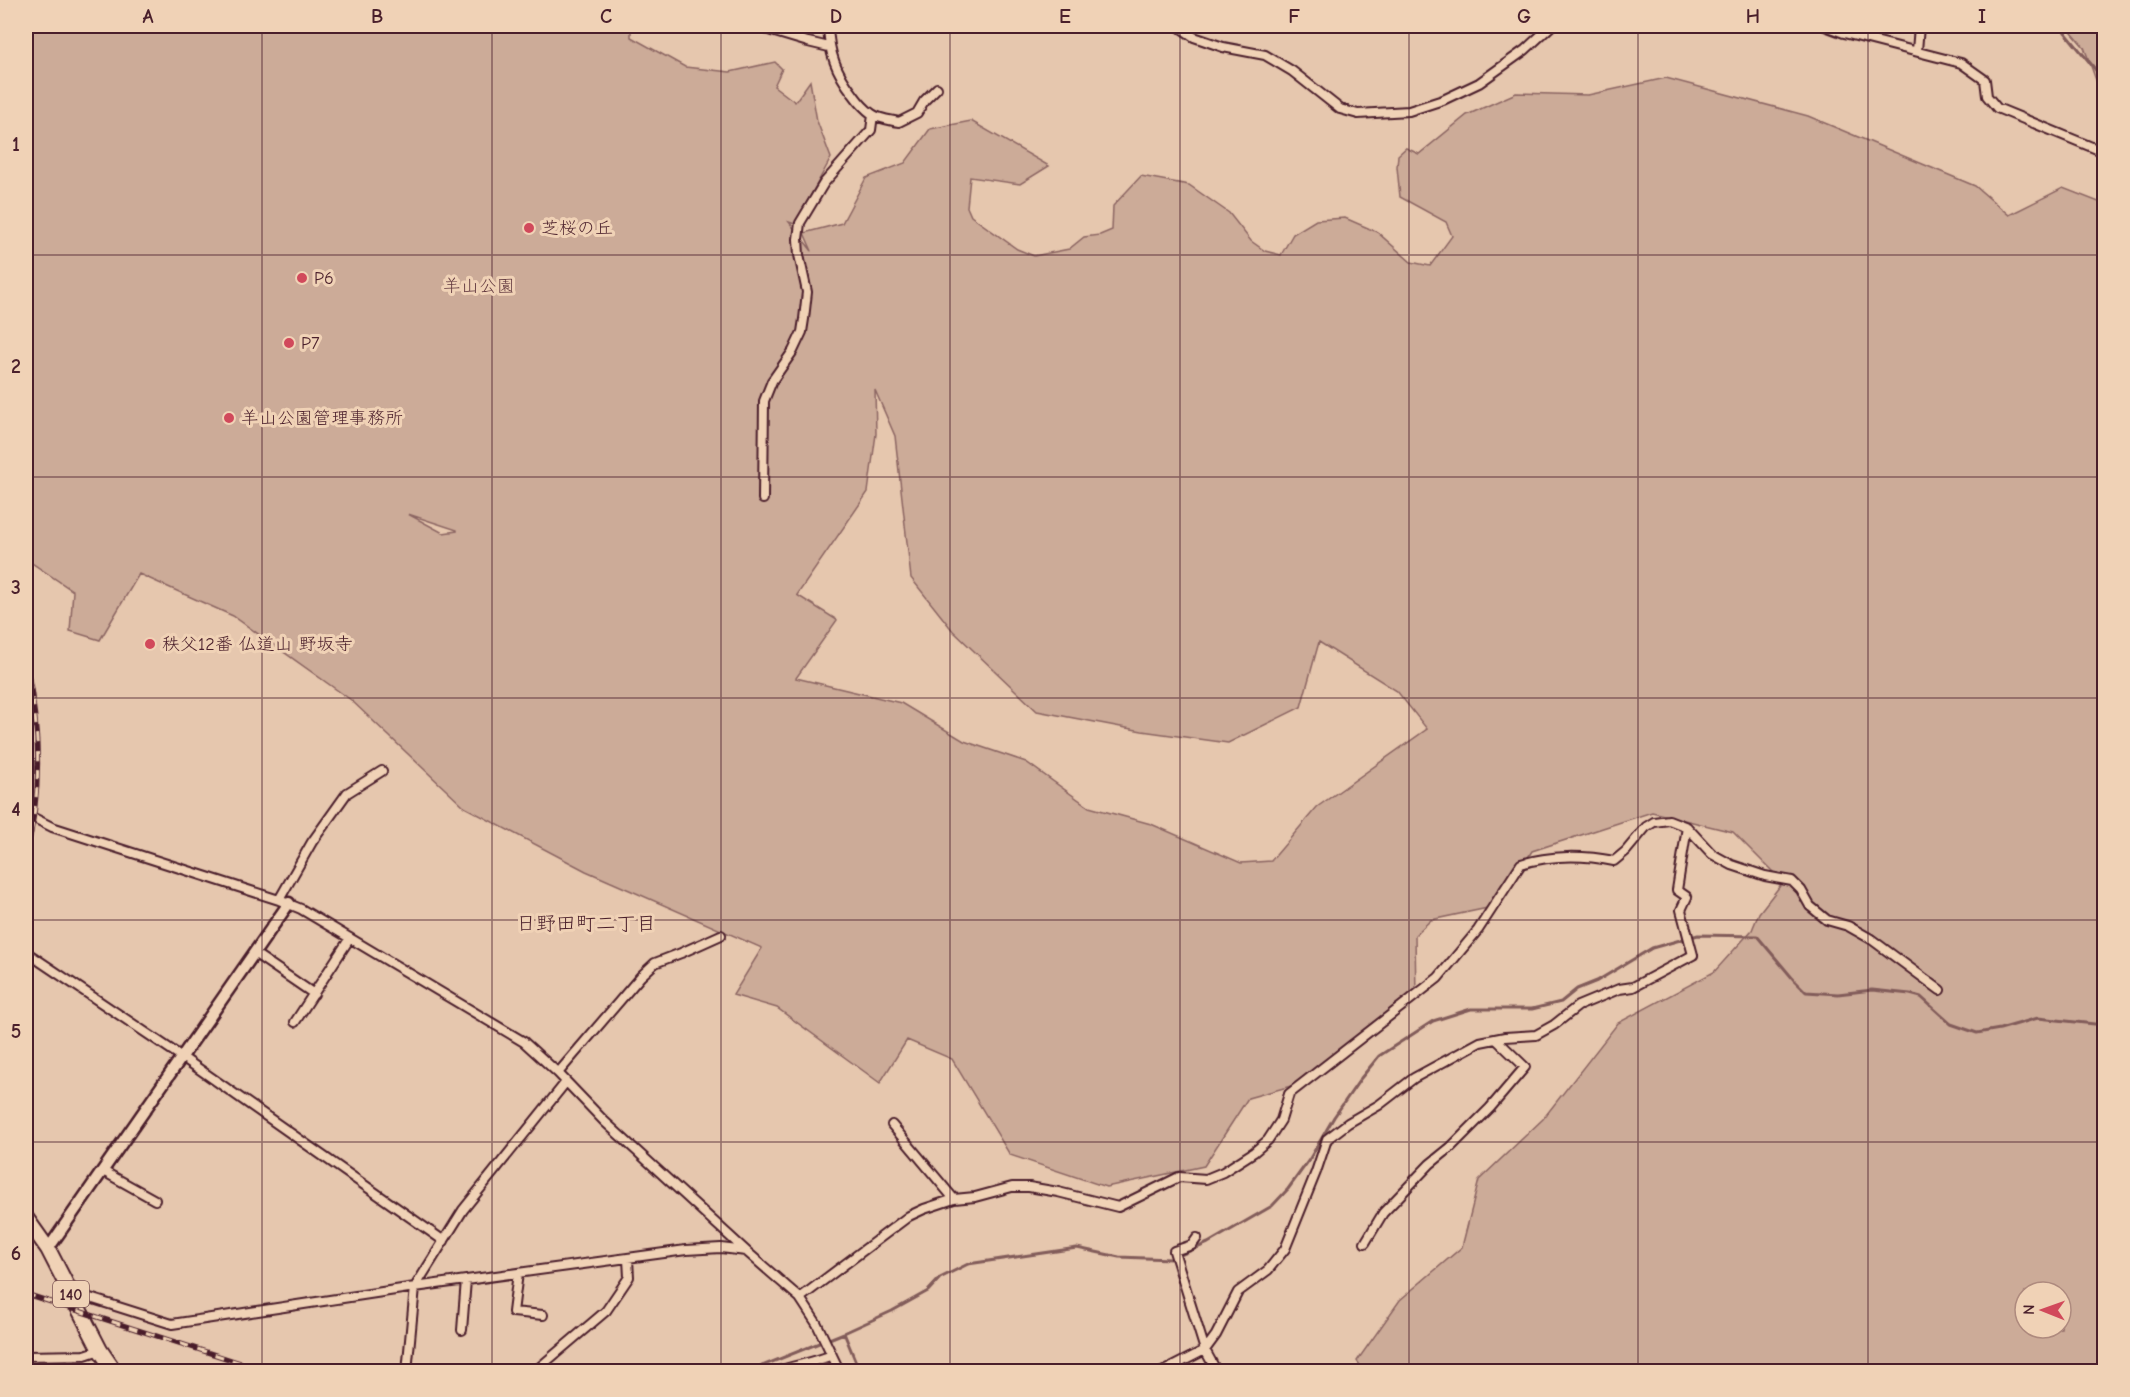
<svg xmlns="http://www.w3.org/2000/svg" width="2130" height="1397" viewBox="0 0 2130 1397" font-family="'Comic Neue','Klee One',sans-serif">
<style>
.green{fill:#ccab98;stroke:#8b6562;stroke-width:1.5;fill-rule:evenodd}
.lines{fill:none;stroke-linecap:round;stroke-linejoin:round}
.stream{stroke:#825c5a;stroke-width:3}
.minor-casing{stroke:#4a1f2b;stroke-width:12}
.tertiary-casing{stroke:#4a1f2b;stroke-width:15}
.trunk-casing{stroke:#4a1f2b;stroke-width:18}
.minor{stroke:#f0d2b6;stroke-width:8}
.tertiary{stroke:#f0d2b6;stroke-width:10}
.trunk{stroke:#f0d2b6;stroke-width:14}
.rail-casing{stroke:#4a1f2b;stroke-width:5}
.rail{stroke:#f0d2b6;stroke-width:3;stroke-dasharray:9;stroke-linecap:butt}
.grid{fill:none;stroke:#4a1f2b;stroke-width:1.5;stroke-opacity:0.55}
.poi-dot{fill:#d1495b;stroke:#f0d2b6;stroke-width:2}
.labels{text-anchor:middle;stroke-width:6;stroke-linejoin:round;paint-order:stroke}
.shield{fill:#f0d2b6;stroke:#7c5555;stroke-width:1.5}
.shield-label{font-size:16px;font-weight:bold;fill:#4a1f2b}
.poi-label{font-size:18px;fill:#4a1f2b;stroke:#f0d2b6;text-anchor:start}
.park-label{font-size:18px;fill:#643b41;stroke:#f0d2b6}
.neighbourhood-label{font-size:20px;fill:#4a1f2b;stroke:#f0d2b6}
.neatline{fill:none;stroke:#4a1f2b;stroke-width:2}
.grid-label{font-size:20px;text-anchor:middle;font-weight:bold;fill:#4a1f2b}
</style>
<rect width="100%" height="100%" fill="#e6c7ae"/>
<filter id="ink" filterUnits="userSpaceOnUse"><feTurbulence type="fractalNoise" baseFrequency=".0167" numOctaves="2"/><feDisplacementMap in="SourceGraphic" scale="12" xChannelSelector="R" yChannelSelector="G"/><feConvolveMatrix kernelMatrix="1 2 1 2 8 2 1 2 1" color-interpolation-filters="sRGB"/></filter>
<g filter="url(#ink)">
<path class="green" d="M26 26H631V37L685 67 730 72 775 62 782 69 774 86 795 102 810 81 817 121 831 158 795 224 789 222 812 251 804 233 842 223 866 178 905 163 930 129 971 121 1049 166 1020 184 970 177 967 207 971 216 1017 249 1034 256 1069 249 1084 237 1100 235 1112 230 1113 206 1141 176 1189 185 1229 213 1251 241 1265 251 1281 255 1293 234 1316 220 1345 218 1377 232 1411 262 1430 266 1452 236 1446 222 1400 197 1397 167 1398 155 1406 148 1419 154 1467 115 1516 93 1588 95 1666 78 1808 116 1975 186 2009 215 2063 188 2104 204V1371H1364L1357 1361 1400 1300 1462 1247 1479 1180 1543 1119 1618 1023 1714 972 1752 930 1759 913 1783 882 1733 832 1652 812 1532 851 1497 906 1431 920 1415 935 1416 997 1291 1086 1248 1098 1204 1166 1106 1187 1010 1155 952 1059 907 1040 880 1083 777 1008 733 995 762 948 586 871 464 807 351 700 233 616 139 574 100 640 70 631 73 591 26 559ZM875 390 895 436 911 578 953 631 1037 711 1142 731 1228 743 1301 707 1319 642 1397 691 1427 729 1317 807 1271 861 1241 863 1151 824 1089 807 1026 762 964 741 901 703 796 678 837 620 797 595 868 492 876 434ZM408 514 457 530V531L443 533ZM2025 1292H2061V1328H2025Z
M2066 26H2104V102L2084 47Z"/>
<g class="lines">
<path class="stream" d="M2060 26 2104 80
M844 1333 860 1372
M747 1372 844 1333 892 1311 928 1291 940 1278 968 1264 1077 1248 1119 1257 1171 1259 1208 1243 1272 1206 1288 1189 1309 1160 1334 1117 1361 1078 1379 1056 1433 1021 1471 1009H1532L1561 1002 1577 989 1597 981 1652 948 1698 935 1757 936 1794 980 1806 992 1838 994 1872 990 1910 994 1921 997 1951 1024 1977 1033 2000 1029 2038 1018 2104 1025"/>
<defs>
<path id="minor" d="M755 26 808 42 829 47
M828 26C829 53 836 72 853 94 858 101 865 109 872 114 879 119 890 120 899 122L917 113 924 101 937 88
M1178 26 1194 37 1223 47 1265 55 1292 71 1340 109 1358 114 1409 111 1443 100 1479 83 1525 50 1551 26
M1825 26 1844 33 1961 63 1985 80 1987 96 1997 108 2104 152
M1917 51 1919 26
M763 499 764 401 772 381 793 351 802 332 804 319 807 292 799 255 798 239 800 223 824 183 871 130 873 115
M26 814 52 827 279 900 301 909 524 1042 558 1073 604 1121 746 1251
M279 900 312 842 347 793 382 771
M26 952 182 1057 444 1241
M254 953 314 994
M295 1022 350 938
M558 1073 641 976 655 963 681 953 721 935
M892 1125 954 1199
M103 1171 155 1200
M1197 1238 1192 1245 1174 1251 1205 1350 1217 1372
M1365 1243 1383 1213 1430 1164 1451 1147 1490 1108 1525 1067 1497 1040
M518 1273 513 1312 543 1315
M71 1292 172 1324 415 1287 686 1250 721 1248 746 1251 800 1298 817 1324 840 1372
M800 1298 909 1216 924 1209 954 1199 975 1197 1012 1187H1029L1058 1192 1118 1207 1179 1177 1206 1179 1223 1172 1254 1152 1268 1140 1281 1120 1289 1094 1438 978 1478 930 1521 864C1550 855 1584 855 1614 861L1626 851 1646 827 1654 822 1669 820 1687 827 1712 854 1732 865 1765 876 1792 881 1801 890 1810 906 1827 920 1848 926 1871 939 1940 990
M462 1330 466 1280
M26 1356 85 1355 100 1350
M407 1372 415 1287 463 1210 566 1082
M534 1372 606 1311 629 1277 628 1259
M775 1372C795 1365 813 1363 832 1355
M1162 1372 1205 1350 1216 1335 1238 1292 1268 1270 1285 1249 1316 1172 1327 1139 1348 1123 1379 1105 1414 1078 1480 1042 1505 1037 1536 1035 1554 1025 1578 1006 1619 989 1633 987 1693 955 1681 910 1687 897 1677 890 1687 827"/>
<path id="tertiary" d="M48 1249 289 903"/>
<path id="trunk" d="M26 1218 48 1249 100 1350 115 1372"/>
</defs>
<use href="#minor" class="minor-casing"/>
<use href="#tertiary" class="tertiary-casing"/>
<use href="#trunk" class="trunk-casing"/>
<use href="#minor" class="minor"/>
<use href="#tertiary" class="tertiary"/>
<use href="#trunk" class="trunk"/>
<defs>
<path id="rail" d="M26 663C40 726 43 791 26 854
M26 1294 269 1372"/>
</defs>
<use href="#rail" class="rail-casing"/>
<use href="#rail" class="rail"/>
</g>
</g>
<path class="grid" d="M262 26V1372M492 26V1372M721 26V1372M950 26V1372M1180 26V1372M1409 26V1372M1638 26V1372M1868 26V1372M26 255H2104M26 477H2104M26 698H2104M26 920H2104M26 1142H2104"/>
<g class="poi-dot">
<circle cx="529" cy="228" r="6"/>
<circle cx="302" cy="278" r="6"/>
<circle cx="289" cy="343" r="6"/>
<circle cx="229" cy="418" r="6"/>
<circle cx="150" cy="644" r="6"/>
</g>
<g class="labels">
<rect class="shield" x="53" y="1281" width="36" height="26" rx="4.5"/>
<g class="shield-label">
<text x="71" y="1300">140</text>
</g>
<g class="poi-label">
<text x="541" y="234">芝桜の丘</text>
<text x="314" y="284">P6</text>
<text x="301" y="349">P7</text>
<text x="241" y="424">羊山公園管理事務所</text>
<text x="162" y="650">秩父12番 仏道山 野坂寺</text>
</g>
<g class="park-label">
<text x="479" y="292">羊山公園</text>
</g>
<g class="neighbourhood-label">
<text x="586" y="930">日野田町二丁目</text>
</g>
</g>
<rect width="2130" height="1397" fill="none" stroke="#f0d2b6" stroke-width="66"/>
<g transform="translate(2043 1310) rotate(271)"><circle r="28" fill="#f0d2b6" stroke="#ae8a7e" stroke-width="1.5"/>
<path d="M0-4.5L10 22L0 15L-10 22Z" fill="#d1495b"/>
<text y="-9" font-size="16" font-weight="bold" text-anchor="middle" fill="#4a1f2b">N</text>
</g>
<rect x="33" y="33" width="2064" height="1331" class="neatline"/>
<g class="grid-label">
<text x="148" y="23">A</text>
<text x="377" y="23">B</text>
<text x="606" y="23">C</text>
<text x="836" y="23">D</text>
<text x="1065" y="23">E</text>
<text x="1294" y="23">F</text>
<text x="1524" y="23">G</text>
<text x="1753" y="23">H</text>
<text x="1982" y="23">I</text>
<text x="16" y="151">1</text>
<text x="16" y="373">2</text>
<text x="16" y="594">3</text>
<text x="16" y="816">4</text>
<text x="16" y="1038">5</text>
<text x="16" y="1260">6</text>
</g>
</svg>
